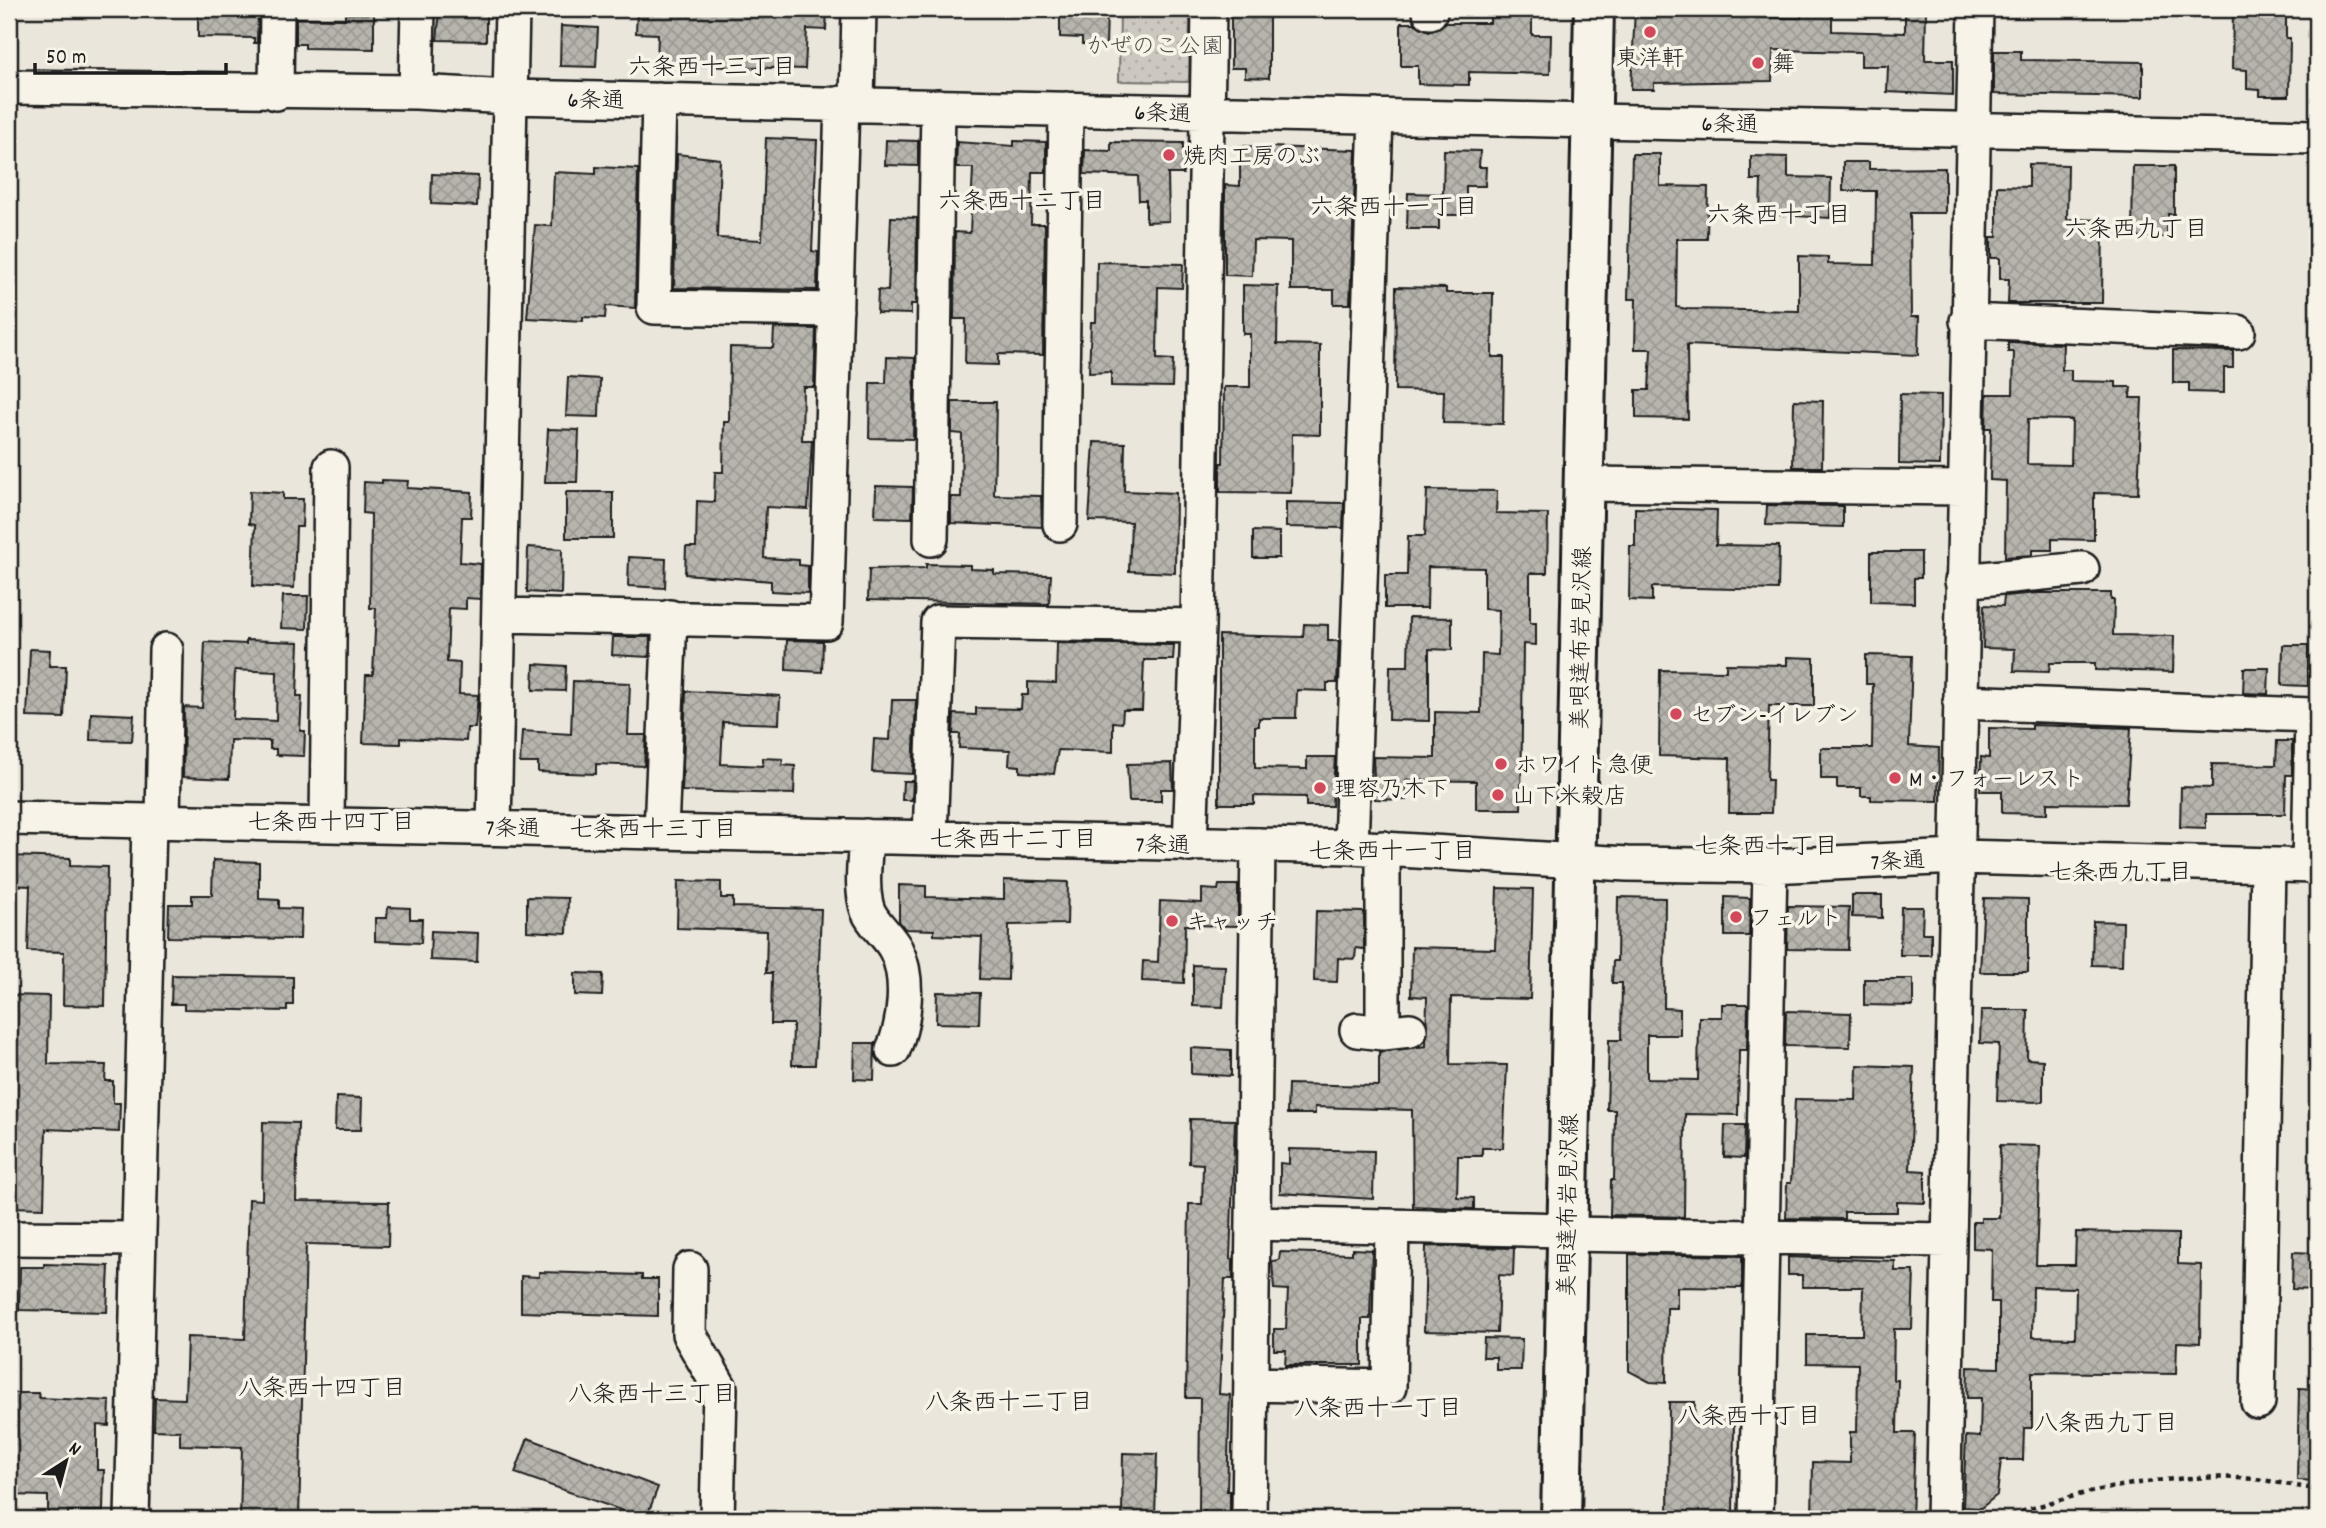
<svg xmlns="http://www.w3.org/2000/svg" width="2326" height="1528" viewBox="0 0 2326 1528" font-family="Dekko,'Klee One',sans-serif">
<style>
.green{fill:url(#green-dots);stroke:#74726e;stroke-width:2}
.building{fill:url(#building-cross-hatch);stroke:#1c1c1c;stroke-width:2;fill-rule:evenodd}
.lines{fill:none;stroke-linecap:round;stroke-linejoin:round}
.minor-casing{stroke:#1c1c1c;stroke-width:38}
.major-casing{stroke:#1c1c1c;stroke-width:44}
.path{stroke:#1c1c1c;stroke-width:4.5;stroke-dasharray:5 5;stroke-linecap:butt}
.minor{stroke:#f7f3e8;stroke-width:33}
.major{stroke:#f7f3e8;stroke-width:38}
.poi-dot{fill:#d1495b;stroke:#f7f3e8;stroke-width:2.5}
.labels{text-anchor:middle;stroke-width:7;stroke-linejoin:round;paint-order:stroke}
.park-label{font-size:23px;fill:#51504d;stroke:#f7f3e8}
.poi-label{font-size:23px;fill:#1c1c1c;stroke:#f7f3e8;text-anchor:start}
.street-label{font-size:23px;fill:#1c1c1c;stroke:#f7f3e8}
.neighbourhood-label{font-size:24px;fill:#1c1c1c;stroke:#f7f3e8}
</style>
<defs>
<pattern id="green-dots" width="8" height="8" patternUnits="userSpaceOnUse" patternTransform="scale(1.75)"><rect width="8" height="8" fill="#ccc8c0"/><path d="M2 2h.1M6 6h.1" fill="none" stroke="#afaba4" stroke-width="1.8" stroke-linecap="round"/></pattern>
<pattern id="building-cross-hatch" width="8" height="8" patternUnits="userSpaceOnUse" patternTransform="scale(1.75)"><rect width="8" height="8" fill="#b6b4ac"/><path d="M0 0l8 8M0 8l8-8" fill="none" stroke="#9c9a93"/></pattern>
</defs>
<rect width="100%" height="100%" fill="#eae6dc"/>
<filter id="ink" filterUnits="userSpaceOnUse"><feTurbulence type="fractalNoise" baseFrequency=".0143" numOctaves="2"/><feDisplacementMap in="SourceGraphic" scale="14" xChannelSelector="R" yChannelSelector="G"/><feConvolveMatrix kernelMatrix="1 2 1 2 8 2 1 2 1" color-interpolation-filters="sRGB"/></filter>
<g filter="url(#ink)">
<path class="green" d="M1120 9H1190L1189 82 1119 81Z"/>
<path class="building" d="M440 9H486V41L437 40Z
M637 9 787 12V9H827L826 30 807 29 805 69 657 65 658 34 636 33Z
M1067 9 1107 11 1106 45 1082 44V38L1060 37V12H1067Z
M1490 9H1532V35H1551L1550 74 1469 72V85L1418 84V66H1401V23H1414L1429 31 1445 23H1490Z
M1635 9H1732V17L1801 18V9H1832V31L1905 33V9H1926L1925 60H1953V95L1887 92 1888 66H1861V52L1773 50 1772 81 1654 83V89H1631Z
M2233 9H2286V38H2290L2289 96H2260V90L2247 89V70L2232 69Z
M1231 13H1269V78L1245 77V68H1231Z
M198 14 258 15 257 43H254V38L198 37Z
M345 14H374V49L305 48V44H296V18L345 19Z
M561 26 598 28 596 67 560 66Z
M1994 51H2021V60L2143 62V97L1994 94Z
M766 138 817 140 812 251 818 252 817 290 674 288 677 154 720 159 717 238 762 240Z
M886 140 918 141V166L885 165Z
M1014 141 1046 142V172H1032L1031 224H1045L1043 355 998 354V365L965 364 966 319H954L955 232 970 233 973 168H956L957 142 1014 146Z
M1111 142 1183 143V174H1168L1169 221 1146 222V200H1139L1138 176 1084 174 1085 150 1111 151Z
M1240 146 1356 150 1350 304H1334V290H1291V241L1253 240 1252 276 1225 275V185L1240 186Z
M1444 150 1480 151 1479 167H1486L1485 186H1466V215H1439V229H1407L1408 193 1443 194Z
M1632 154H1660V186L1708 187 1707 239H1677L1676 307 1687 309 1799 311V256L1828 257V264L1875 265 1876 191H1843V162H1869V169L1945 168V213H1910L1911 317H1919L1918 355 1687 345 1688 419 1636 418V390H1649L1651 349H1635L1636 299H1628Z
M1751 156 1788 157V177L1831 178 1830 218 1760 214 1761 180H1751Z
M2029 164 2068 165 2067 219 2103 220 2102 303H2008L2009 279H2000V258H1991V237H1997V186L2029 187Z
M2133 166H2174V214H2168L2167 237H2132Z
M596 167 638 169 635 308 606 306 605 318 583 317V321L527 318 535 225 552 226 554 172 596 174Z
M432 174 478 176 477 206 431 204Z
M891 217 917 218 916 304H911V314L877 313 878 290 888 291Z
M1097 262 1183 264 1182 288 1158 287 1157 359 1173 360 1172 387 1111 386V372L1089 373 1091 322H1096Z
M1243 285 1278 286 1277 344 1320 345V435L1292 434 1291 493 1220 492V463H1223L1224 387H1250V334H1243Z
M1396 287 1446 288V293H1493L1492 357H1504L1503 424 1443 423 1444 391 1395 390Z
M774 328 816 329 814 387H803L802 440H812L808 509 766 507 764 558 799 560V565L808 566V593L771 591V581L685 574 686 547H696L697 501 714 502 715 472H723L724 422H729L730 347 773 348Z
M2008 342 2063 344 2062 370H2071V381L2116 382V387H2131L2130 398H2142L2138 494 2094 493V540L2052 539V550H2032V555L2005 557 2006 481 1990 480 1991 428H1986L1987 394H2013L2014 352H2008ZM2028 419 2072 420 2071 465 2027 464Z
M2173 350 2233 351V368H2224V393L2189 392V383H2173Z
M887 357 915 358 913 439 869 438 870 383H886Z
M568 377 600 379 599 417 566 416Z
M1900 394 1941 395 1940 465 1899 464Z
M1794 400 1823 401 1822 467H1793Z
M952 402H996L994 495 1041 496 1042 527 951 523V497H961L962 434 952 433Z
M548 429 579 430 577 482H545Z
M1094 442 1125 443 1124 491 1176 493 1175 573 1129 571 1131 522 1089 521Z
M382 480 408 481 407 488 472 492 471 517H462L460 562 481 564 480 599 466 598V609L449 608 447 662 460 663 459 694 478 695 475 728H467L466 741 401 738V744L363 743 366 675H373L376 608H370L371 514 363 513 364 482 382 483Z
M876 486 913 487 912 518 875 517Z
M1427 490 1497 491 1496 513 1548 514 1547 573H1530V623H1536V645L1523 644 1521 809H1476V781L1406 780V800L1375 799 1373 757 1435 758V712L1481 713 1482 654 1498 655 1499 610 1484 609V568L1428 567 1427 608H1385V575H1407L1408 536H1425Z
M250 491 283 493V499H303L302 527H296L294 588 253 586 255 525 249 524Z
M566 492H613V538H566Z
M1286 502 1344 503 1343 528 1286 527Z
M1767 505 1843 506V527L1766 525Z
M1635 508 1717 510 1716 545 1779 546 1778 590 1652 587V601L1629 600 1630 546H1635Z
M1253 531 1279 532V558H1253Z
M528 547 562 549 561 594 527 592Z
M1871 552H1921V578H1914V603L1871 602Z
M629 557 666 559 665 588 628 586Z
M926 564 970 565V569L994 570V574L1051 575 1049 604 868 600 869 569 926 568Z
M2038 593H2111V600H2114L2113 635 2174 636 2173 672 2095 670V663H2050L2049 672 2014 671 2015 649 1983 648 1984 605 2003 606 2004 596Z
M283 596H308L307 629 281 628Z
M1409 617 1452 618V650L1429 649V721L1389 720 1390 666H1408Z
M1304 624 1328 625V641H1339L1337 683H1327V691L1297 690 1296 718H1259V726H1255V768L1307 769V757H1335L1332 806H1306V797L1254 796V804H1219V635L1303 637Z
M613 637H650L649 657 612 655Z
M246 640 299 642 297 696H302L300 731H305L304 756 276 755V749H270V741L230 740 229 779 183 777 184 707 202 708 205 642 246 644ZM235 670 277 672 276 721 233 719Z
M787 640 823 641 822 672 786 670Z
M1057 643 1174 645 1173 660H1144L1142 710H1123L1122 723 1113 722V752L1058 750 1054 774 1020 772V766L1009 765 1010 750 959 748 960 734H953L954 714 976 715V708L1021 709 1022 695H1028V682L1056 683Z
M2283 645H2308V686L2282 685Z
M30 649 50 650 49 666H66L64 718 27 717Z
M1866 655 1912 656 1909 746 1939 748 1938 801 1871 800V796H1861V788H1837V779H1821V748H1872L1873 684H1866Z
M1787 657 1814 658V706H1769L1767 780H1772L1771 813H1729L1730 758 1659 756 1660 670 1726 671V664L1787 665Z
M534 664 566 666 565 691 533 690Z
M2244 668H2269L2268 694 2243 693Z
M573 681 630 683 628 735H646L644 766 596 764V774L538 772V763H520L522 731 571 734Z
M686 691 780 696 779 724 723 722 721 764 763 766V758L783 759 782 765 795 766 794 794 682 791Z
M892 700H916L913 774 872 772 874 739 890 740Z
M91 713 134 715 132 741 90 740Z
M2032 725 2131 728 2126 804 2047 803V814L2002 813V791H1980L1981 757 1989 758V728L2032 729Z
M2277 741H2292V775H2286L2285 814H2206V828L2180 827 2181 787 2212 788V764L2276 765Z
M1172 763 1173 789H1161V801H1129L1127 764Z
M903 781H913L912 800H902Z
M9 856 70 858V866L107 867 105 1006 63 1005 64 952 28 951 30 886 9 885Z
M213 860 259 862V899L279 900V908L301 909 300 939 168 937 169 904H192V895H212Z
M1004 880 1068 882 1067 924 1009 925 1008 980 980 979 982 937 934 935V930L905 929 899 921V885L926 886V897L1004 899Z
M678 881 721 882V898H733V907L821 909 815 1065H792L793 1024H771L772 973H766L767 931 677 928Z
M1219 885H1238V926L1185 925 1184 983 1142 981 1143 961 1158 962 1160 901 1202 903V889L1218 890Z
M1497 888 1533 889 1530 999 1451 997 1450 1064 1507 1065 1503 1148H1482V1156H1458L1457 1197 1474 1198V1209L1413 1206 1412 1110 1315 1107V1114H1287L1288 1084 1379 1086V1052L1426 1046 1427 997 1411 996 1412 947 1495 949Z
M1852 895H1882V918L1852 917Z
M527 897 568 898 567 933 527 931Z
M1618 897 1665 898 1664 1008 1680 1009V1035H1647V1079L1698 1080 1699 1017H1722V1004H1748L1747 1050H1739L1738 1115 1685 1114 1684 1217 1610 1215 1611 1180H1614L1615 1110H1607L1609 1040H1621L1622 983H1612L1613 961H1617Z
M1725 897 1750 898 1749 936H1725Z
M1984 898 2028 899V972H1980Z
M1788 906 1849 907 1848 950 1787 949Z
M388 907 410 908V919H422L421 943 375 941V918H387Z
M1901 907H1923L1922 933H1931V955H1900Z
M1316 911 1364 912V949L1356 948 1355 959 1338 958 1337 982 1314 981Z
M2093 921 2123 922 2122 966 2092 965Z
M431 931 478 933 477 962 430 960Z
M1193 965 1225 966 1223 1007 1193 1006Z
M575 973 603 974 602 996 575 995Z
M172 975 293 977V1005H287V1011L184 1009V1004H171Z
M1864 979H1913V1006L1864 1005Z
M937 992 980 993 979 1024 936 1023Z
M9 995 49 996 48 1064 106 1065 105 1081H113V1103H120L119 1132 46 1129 44 1208 9 1207 14 1037H9Z
M1981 1010H2028L2027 1059 2043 1060V1102L1997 1101 1999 1044 1980 1043Z
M1786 1011 1851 1013 1850 1047 1785 1046Z
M855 1043H875L874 1080 854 1079Z
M1191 1048 1231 1050V1076L1191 1074Z
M1857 1065 1914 1067 1910 1170 1925 1171V1203L1897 1202V1212H1844V1219L1786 1218 1787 1183H1791L1795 1099 1856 1100Z
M336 1097 362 1098 361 1130H335Z
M1190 1119 1235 1120 1230 1259H1233V1279H1225L1219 1394 1230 1395 1227 1491H1230V1519H1205V1511H1199L1200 1398H1186L1189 1204H1202L1203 1164 1189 1163Z
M263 1122 298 1123 296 1201 389 1202 388 1246 306 1244 299 1519H240L242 1447 180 1445V1431L154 1430 155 1398 185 1399 187 1337 245 1339 249 1199 262 1200Z
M1725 1125H1745L1744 1158 1724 1157Z
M2000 1145 2040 1146 2036 1265H2075L2076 1232 2178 1234V1264L2201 1265 2200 1343 2177 1342 2176 1374 2032 1372V1428H2024L2023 1460H2001L1997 1495 1981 1508 1963 1507 1966 1436 1980 1437 1981 1398H1967L1968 1367 1999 1368V1302H1991L1992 1249 1973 1248V1222H1981V1218H1999ZM2033 1287 2076 1288 2075 1338 2032 1337Z
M1289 1149 1374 1151 1373 1199 1280 1193V1163L1289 1164Z
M1426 1246 1514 1248 1513 1276 1499 1275 1497 1333 1424 1331Z
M1352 1249 1372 1250 1370 1319H1362V1365H1285L1286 1350H1274V1329H1286L1288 1290 1274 1289 1272 1261 1279 1260 1280 1252 1352 1254Z
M2293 1252 2317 1253V1290L2292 1289Z
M1629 1254 1742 1256V1288L1677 1287V1308H1667L1666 1383 1650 1382 1629 1371Z
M1788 1257 1895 1261V1271H1914L1912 1329H1894L1893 1380H1898L1897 1433H1915L1912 1519H1812L1813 1462 1850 1463V1432H1857L1858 1364 1807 1363V1335H1862L1863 1287H1802V1275H1788Z
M44 1264 109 1266 107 1312 19 1310 20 1267H44Z
M539 1272 642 1275V1279H658V1316L521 1312V1276L539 1277Z
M1484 1338 1522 1339 1521 1370H1496V1357H1483Z
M2299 1388 2317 1389V1481L2297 1480Z
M14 1393H39V1398L110 1401 109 1426 97 1425V1470H104L103 1511H68V1519H48V1496L9 1495Z
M1669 1402H1695L1694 1418 1734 1419 1733 1519H1668Z
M528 1438 658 1487 646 1519 515 1473Z
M1123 1453 1157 1454 1155 1516 1122 1515Z"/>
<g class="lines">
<defs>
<path id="minor" d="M1430 12V9
M9 87 416 92 510 97 2317 137
M416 92 418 9
M276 93 277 9
M659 100 654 307 836 310
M857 104 859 9
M1967 321 2238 332
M1583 484 1964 488
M1060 524 1066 109
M931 539 938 106
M1962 581 2082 569
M500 615 826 622 842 103
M1960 702 2312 715 2309 866
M9 818 1351 847 1627 864 1770 866 1957 857 2317 866
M163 822 166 650
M327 823 331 467
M494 827 512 9
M661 831 670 617
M866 836C865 859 860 889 868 911 874 925 889 936 896 950 910 978 905 1022 893 1050
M930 837 938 622 1198 626
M1190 845 1198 626 1209 9
M1351 847 1376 116
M1357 1030 1383 1033 1410 1030
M1383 1033V848
M1255 1223 1566 1230
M1566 1234 1947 1240
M9 1238 137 1239
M690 1269 689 1334 720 1388 717 1519
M1253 1384 1389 1387 1392 1228
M2258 1402 2268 865
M132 1519 149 822
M1249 1519 1258 845
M1756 1519 1770 866
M1943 1519 1976 9"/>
<path id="major" d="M1561 1519 1594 9"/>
</defs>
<use href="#minor" class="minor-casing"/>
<use href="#major" class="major-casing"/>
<path class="path" d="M2002 1519C2080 1489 2170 1472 2254 1479 2275 1481 2296 1487 2317 1489"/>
<use href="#minor" class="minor"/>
<use href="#major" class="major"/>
</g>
</g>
<g class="poi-dot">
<circle cx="1650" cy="32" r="7"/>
<circle cx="1758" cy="63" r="7"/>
<circle cx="1169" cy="155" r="7"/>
<circle cx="1676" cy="714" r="7"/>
<circle cx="1501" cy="764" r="7"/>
<circle cx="1895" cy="778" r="7"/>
<circle cx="1320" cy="788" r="7"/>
<circle cx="1498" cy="795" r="7"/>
<circle cx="1736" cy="917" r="7"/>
<circle cx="1172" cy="921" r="7"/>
</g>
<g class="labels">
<g class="park-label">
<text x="1155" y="53">かぜのこ公園</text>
</g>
<g class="poi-label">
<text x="1650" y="65" text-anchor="middle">東洋軒</text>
<text x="1772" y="71">舞</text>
<text x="1183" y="163">焼肉工房のぶ</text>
<text x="1690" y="722">セブン-イレブン</text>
<text x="1515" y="772">ホワイト急便</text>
<text x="1909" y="786">M・フォーレスト</text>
<text x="1334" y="796">理容乃木下</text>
<text x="1512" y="803">山下米穀店</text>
<text x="1750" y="925">フェルト</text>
<text x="1186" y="929">キャッチ</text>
</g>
<g class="street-label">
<text transform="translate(596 99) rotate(1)" y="8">6条通</text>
<text transform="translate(1163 112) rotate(2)" y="8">6条通</text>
<text transform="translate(1730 123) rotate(1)" y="8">6条通</text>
<text transform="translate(1580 638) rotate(-89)" y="8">美唄達布岩見沢線</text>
<text transform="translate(513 827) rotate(1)" y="8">7条通</text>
<text transform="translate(1163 844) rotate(1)" y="8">7条通</text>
<text transform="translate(1898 860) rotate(-3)" y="8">7条通</text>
<text transform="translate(1567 1205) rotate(-89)" y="8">美唄達布岩見沢線</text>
</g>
<g class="neighbourhood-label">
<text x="712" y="74">六条西十三丁目</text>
<text x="1022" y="208">六条西十二丁目</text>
<text x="1394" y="214">六条西十一丁目</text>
<text x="1779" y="222">六条西十丁目</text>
<text x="2136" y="236">六条西九丁目</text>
<text x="331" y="829">七条西十四丁目</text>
<text x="653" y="836">七条西十三丁目</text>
<text x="1013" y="846">七条西十二丁目</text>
<text x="1766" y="853">七条西十丁目</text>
<text x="1392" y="858">七条西十一丁目</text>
<text x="2120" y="879">七条西九丁目</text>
<text x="322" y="1395">八条西十四丁目</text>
<text x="652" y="1401">八条西十三丁目</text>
<text x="1009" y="1409">八条西十二丁目</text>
<text x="1378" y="1415">八条西十一丁目</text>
<text x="1749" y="1423">八条西十丁目</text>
<text x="2106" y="1430">八条西九丁目</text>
</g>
</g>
<rect width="2326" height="1528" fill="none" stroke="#f7f3e8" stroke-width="35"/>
<rect x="18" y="18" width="2291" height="1493" fill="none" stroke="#1c1c1c" stroke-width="2.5" filter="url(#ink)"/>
<g transform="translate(66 1461) rotate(36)" stroke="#f7f3e8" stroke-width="5" paint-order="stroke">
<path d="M0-5L12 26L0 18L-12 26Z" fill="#1c1c1c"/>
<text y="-10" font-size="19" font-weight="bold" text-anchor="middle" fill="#1c1c1c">N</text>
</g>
<path d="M35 63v10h191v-10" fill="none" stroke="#1c1c1c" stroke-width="3.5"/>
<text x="46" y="63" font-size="21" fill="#1c1c1c" stroke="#f7f3e8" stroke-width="5" paint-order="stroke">50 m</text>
</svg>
